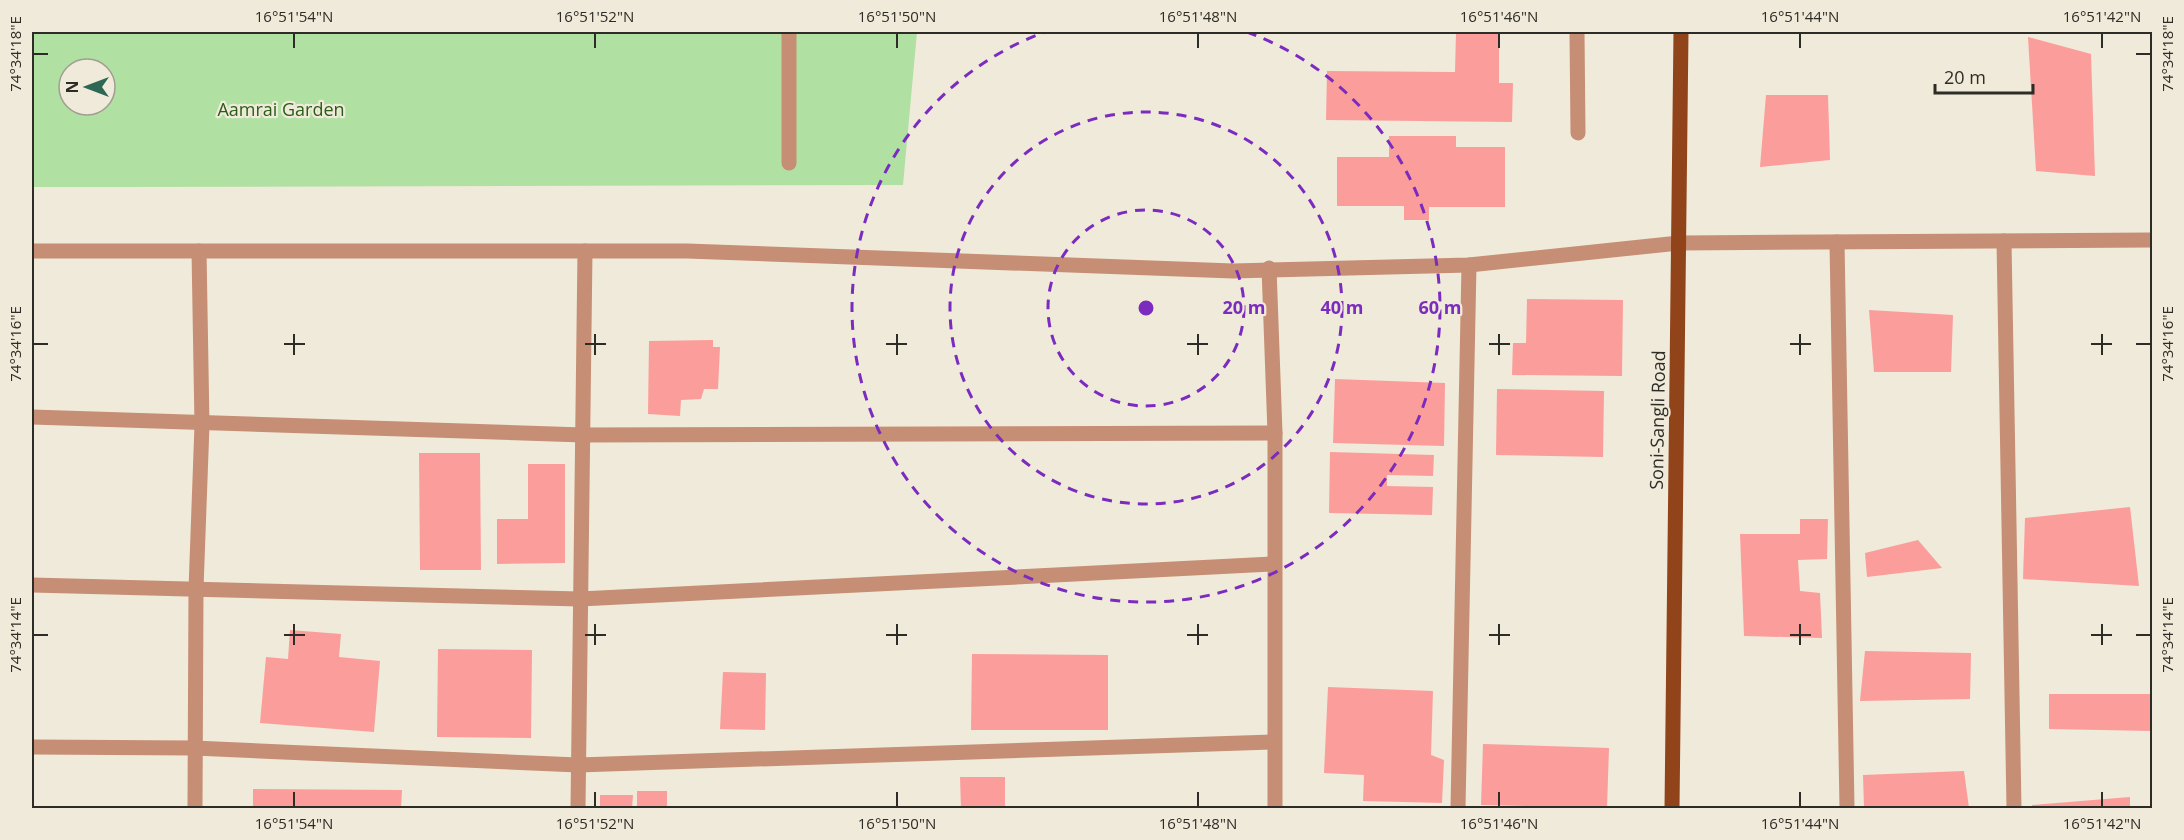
<svg xmlns="http://www.w3.org/2000/svg" width="2184" height="840" font-family="'Open Sans',sans-serif">
	<rect width="100%" height="100%" fill="#f0eada"/>
	<path fill="#b1e0a3" fill-rule="evenodd" d="M32 32H917L903 185 116 187H32ZM69 69H105V105H69Z"/>
	<g fill="#fb9d9b">
		<polygon points="1456,32 1499,32 1499,83 1513,83 1512,122 1326,120 1327,71 1455,72"/>
		<polygon points="2028,37 2091,54 2095,176 2036,171"/>
		<polygon points="1766,95 1828,95 1830,160 1760,167"/>
		<polygon points="1389,136 1456,136 1456,147 1505,147 1505,207 1429,207 1429,220 1404,220 1404,206 1337,206 1337,157 1389,157"/>
		<polygon points="1527,299 1623,300 1622,376 1512,375 1513,343 1526,343"/>
		<polygon points="1869,310 1953,315 1951,372 1874,372"/>
		<polygon points="713,340 713,347 720,347 718,389 704,389 701,399 681,400 680,416 648,414 649,341"/>
		<polygon points="1335,379 1445,383 1444,446 1333,443"/>
		<polygon points="1497,389 1604,391 1603,457 1496,455"/>
		<polygon points="1330,452 1434,455 1433,476 1387,475 1387,486 1433,487 1432,515 1329,513"/>
		<polygon points="419,453 480,453 481,570 420,570"/>
		<polygon points="528,464 565,464 565,563 497,564 497,519 528,519"/>
		<polygon points="2130,507 2139,586 2023,579 2025,518"/>
		<polygon points="1800,519 1828,519 1827,559 1798,560 1800,591 1820,593 1822,638 1744,636 1740,534 1800,534"/>
		<polygon points="1918,540 1942,568 1867,577 1865,553"/>
		<polygon points="290,630 341,634 339,657 380,661 374,732 260,723 266,657 288,659"/>
		<polygon points="438,649 532,650 531,738 437,737"/>
		<polygon points="1865,651 1971,653 1970,699 1860,701"/>
		<polygon points="972,654 1108,655 1108,730 971,730"/>
		<polygon points="723,672 766,673 765,730 720,729"/>
		<polygon points="1328,687 1433,691 1431,755 1444,760 1442,803 1363,801 1364,775 1324,773"/>
		<polygon points="2049,694 2152,694 2152,731 2049,729"/>
		<polygon points="1483,744 1609,748 1607,808 1481,805"/>
		<polygon points="1964,771 1969,808 1864,808 1863,775"/>
		<polygon points="960,777 1005,777 1005,808 961,808"/>
		<polygon points="253,789 402,790 401,808 253,808"/>
		<rect x="637" y="791" width="30" height="17"/>
		<polygon points="600,795 633,795 632,808 600,808"/>
		<polygon points="2130,797 2130,808 2032,808 2032,805"/>
	</g>
	<g fill="none" stroke-linecap="round" stroke-linejoin="round">
		<g stroke="#c68e74" stroke-width="15">
			<polyline points="1577,32 1578,133"/>
			<polyline points="789,163 789,32"/>
			<polyline points="2004,241 2014,808"/>
			<polyline points="1837,242 1847,808"/>
			<polyline points="32,251 687,251 1233,271 1469,265 1679,243 2152,240"/>
			<polyline points="1269,268 1275,433 1275,808"/>
			<polyline points="32,417 583,435 1275,433"/>
			<polyline points="32,585 580,599 1274,564"/>
			<polyline points="32,747 194,748 578,765 1273,742"/>
			<polyline points="195,808 196,589 202,425 199,251"/>
			<polyline points="578,808 585,251"/>
			<polyline points="1458,808 1469,265"/>
		</g>
		<polyline stroke="#91431a" stroke-width="15" points="1672,808 1681,32"/>
	</g>
	<path fill="none" stroke="#2e2c26" stroke-width="2" d="M294 33V48M595 33V48M897 33V48M1198 33V48M1499 33V48M1800 33V48M2102 33V48M33 54H48M2136 54H2151M294 334V355M595 334V355M897 334V355M1198 334V355M1499 334V355M1800 334V355M2102 334V355M33 344H48M284 344H305M585 344H606M886 344H907M1187 344H1208M1489 344H1510M1790 344H1811M2091 344H2112M2136 344H2151M294 624V645M595 624V645M897 624V645M1198 624V645M1499 624V645M1800 624V645M2102 624V645M33 635H48M284 635H305M585 635H606M886 635H907M1187 635H1208M1489 635H1510M1790 635H1811M2091 635H2112M2136 635H2151M294 792V807M595 792V807M897 792V807M1198 792V807M1499 792V807M1800 792V807M2102 792V807"/>
	<g fill="none" stroke="#7b2cbf" stroke-width="3" stroke-dasharray="10 8">
		<circle cx="1146" cy="308" r="98"/>
		<circle cx="1146" cy="308" r="196"/>
		<path d="M1247 32A294 294 0 1 1 1045 32"/>
	</g>
	<g text-anchor="middle" dominant-baseline="central" stroke-width="4.5" stroke-linejoin="round" paint-order="stroke">
		<g font-size="18" fill="#295d17" stroke="#f0eada">
			<text x="281" y="109">Aamrai Garden</text>
		</g>
		<g font-size="18" fill="#2e2c26" stroke="#f0eada">
			<text transform="translate(1657 420) rotate(-89)">Soni-Sangli Road</text>
		</g>
	</g>
	<circle cx="1146" cy="308" r="9" fill="#7b2cbf" stroke="#f0eada" stroke-width="3"/>
	<g font-size="18" text-anchor="middle" font-weight="bold" fill="#7b2cbf" stroke="#f0eada" stroke-width="4.5" stroke-linejoin="round" paint-order="stroke">
		<text x="1244" y="314">20 m</text>
		<text x="1342" y="314">40 m</text>
		<text x="1440" y="314">60 m</text>
	</g>
	<rect width="2184" height="840" fill="none" stroke="#f0eada" stroke-width="66"/>
	<g transform="translate(87 87) rotate(270)"><circle r="28" fill="#f0eada" stroke="#a29e92" stroke-width="1.5"/>
	<path d="M0-4.5L10 22L0 15L-10 22Z" fill="#2c6854"/>
	<text y="-9" font-size="16" font-weight="bold" text-anchor="middle" fill="#2e2c26">N</text>
	</g>
	<path d="M1935 84v9h98v-9" fill="none" stroke="#2e2c26" stroke-width="3"/>
	<text x="1944" y="84" font-size="18" fill="#2e2c26" stroke="#f0eada" stroke-width="4.5" paint-order="stroke">20 m</text>
	<rect x="33" y="33" width="2118" height="774" fill="none" stroke="#2e2c26" stroke-width="2"/>
	<g font-size="15" text-anchor="middle" fill="#2e2c26">
		<text x="294" y="22">16°51'54"N</text>
		<text x="595" y="22">16°51'52"N</text>
		<text x="897" y="22">16°51'50"N</text>
		<text x="1198" y="22">16°51'48"N</text>
		<text x="1499" y="22">16°51'46"N</text>
		<text x="1800" y="22">16°51'44"N</text>
		<text x="2102" y="22">16°51'42"N</text>
		<text transform="translate(2168 54) rotate(-90)" y="5">74°34'18"E</text>
		<text transform="translate(16 54) rotate(-90)" y="5">74°34'18"E</text>
		<text transform="translate(2168 344) rotate(-90)" y="5">74°34'16"E</text>
		<text transform="translate(16 344) rotate(-90)" y="5">74°34'16"E</text>
		<text transform="translate(2168 635) rotate(-90)" y="5">74°34'14"E</text>
		<text transform="translate(16 635) rotate(-90)" y="5">74°34'14"E</text>
		<text x="294" y="829">16°51'54"N</text>
		<text x="595" y="829">16°51'52"N</text>
		<text x="897" y="829">16°51'50"N</text>
		<text x="1198" y="829">16°51'48"N</text>
		<text x="1499" y="829">16°51'46"N</text>
		<text x="1800" y="829">16°51'44"N</text>
		<text x="2102" y="829">16°51'42"N</text>
	</g>
</svg>
